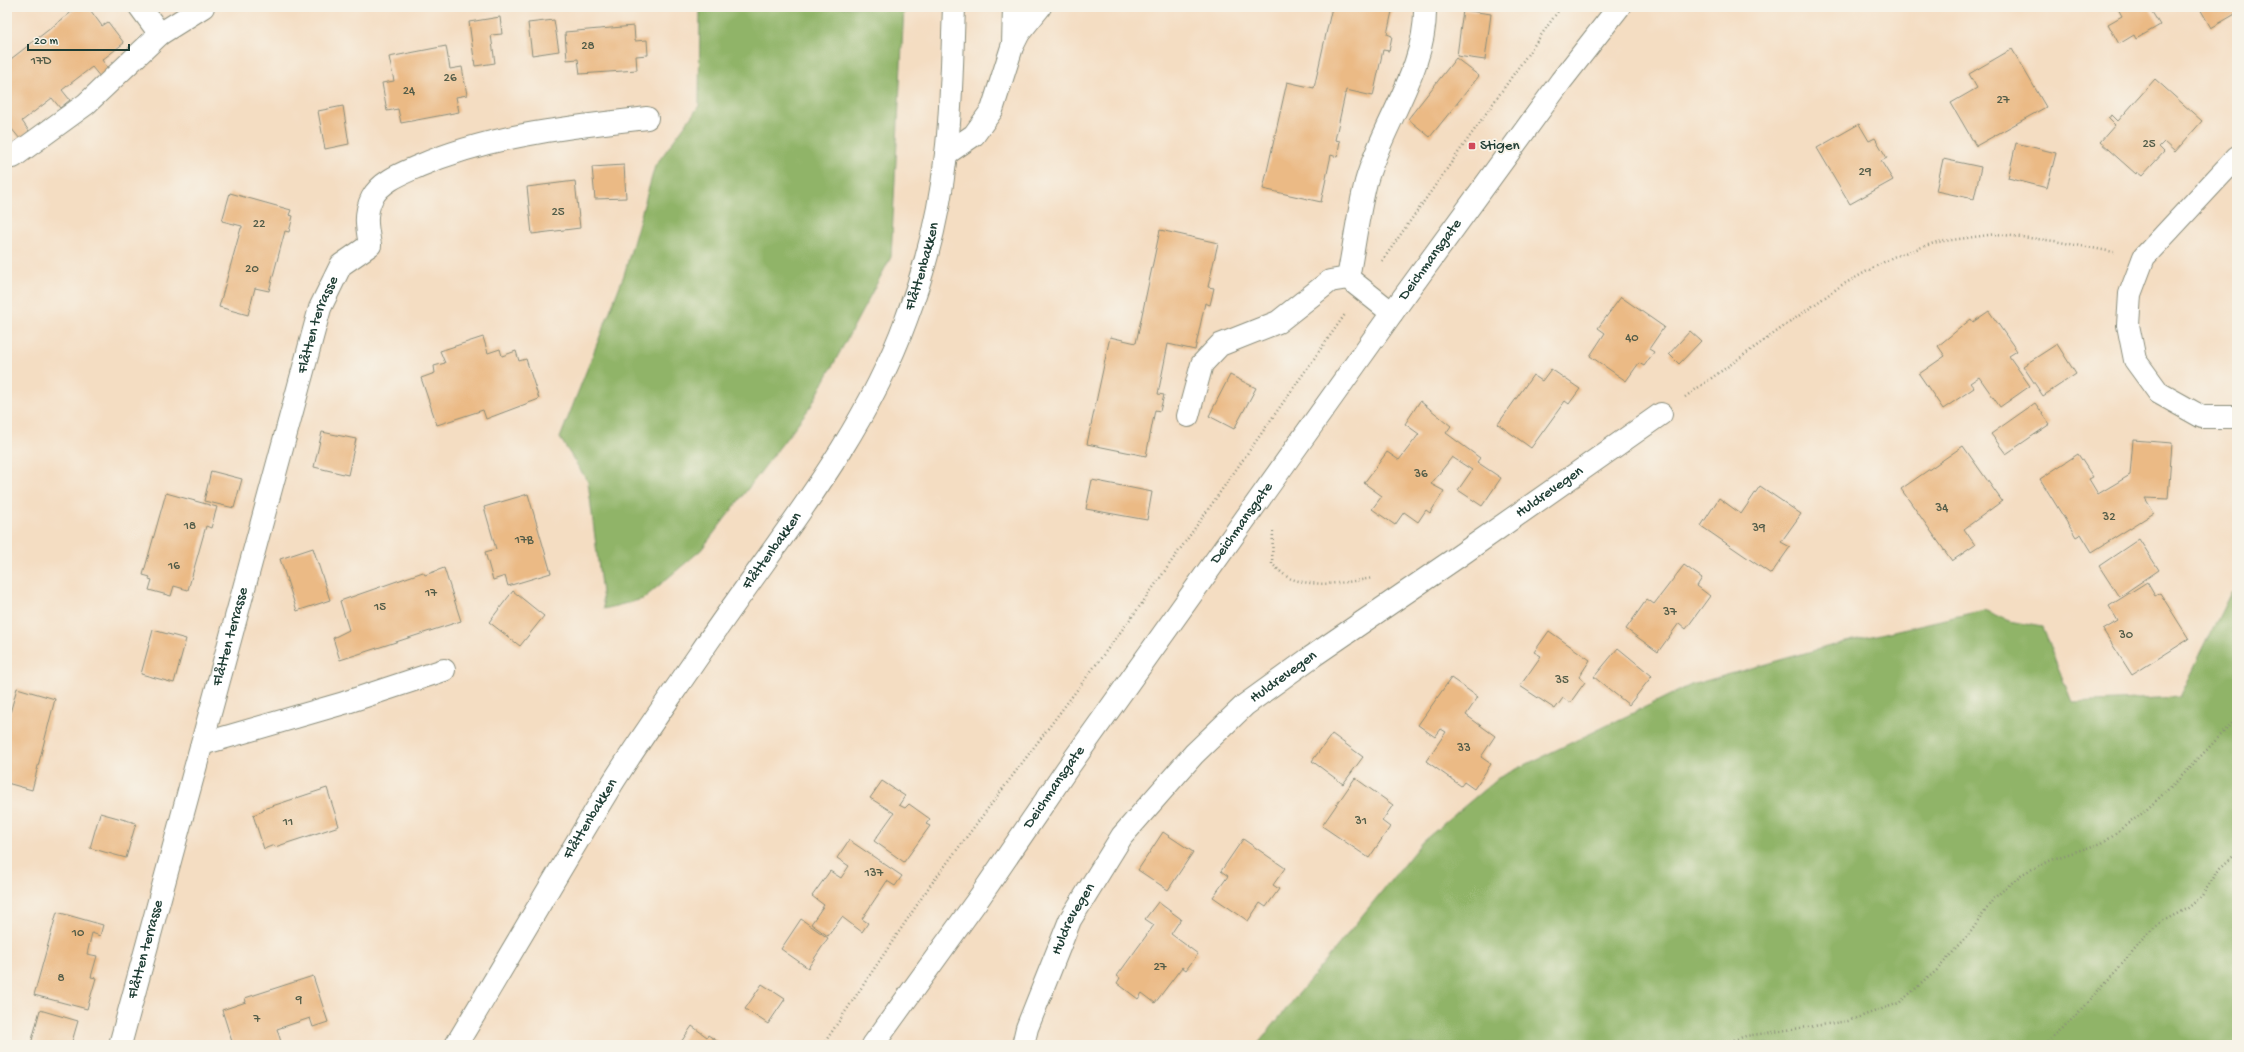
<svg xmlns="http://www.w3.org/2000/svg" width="2244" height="1052" font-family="'Gochi Hand',sans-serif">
	<rect width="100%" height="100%" fill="#f7f3e8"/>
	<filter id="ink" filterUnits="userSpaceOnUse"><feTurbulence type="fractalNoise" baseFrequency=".025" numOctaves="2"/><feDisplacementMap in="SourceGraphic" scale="8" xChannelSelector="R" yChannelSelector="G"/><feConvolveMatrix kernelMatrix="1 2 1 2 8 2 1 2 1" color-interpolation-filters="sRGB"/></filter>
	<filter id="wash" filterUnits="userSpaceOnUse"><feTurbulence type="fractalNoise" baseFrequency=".012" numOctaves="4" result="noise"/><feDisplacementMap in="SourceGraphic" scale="16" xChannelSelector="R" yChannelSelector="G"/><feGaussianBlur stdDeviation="0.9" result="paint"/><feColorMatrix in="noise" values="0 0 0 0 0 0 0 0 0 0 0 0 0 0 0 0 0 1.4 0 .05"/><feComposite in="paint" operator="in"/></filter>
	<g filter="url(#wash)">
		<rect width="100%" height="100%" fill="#f4ddc2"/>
		<g fill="#90b468" stroke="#58784e">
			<polygon points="700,7 904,7 891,257 811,406 701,550 643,599 604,609 588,482 560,438 624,275 655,166 699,106"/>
			<polygon points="2237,589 2237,1045 1257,1045 1422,842 1498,778 1691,685 1837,644 1984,610 2009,621 2042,627 2072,702 2180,697 2231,592"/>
		</g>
		<g id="blocks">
			<g fill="#ebba85">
				<polygon points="78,7 88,7 102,26 108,22 124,43 102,60 110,71 101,78 92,67 62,90 70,100 60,108 52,98 22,121 29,131 20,139 11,128 7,132 7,62"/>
				<polygon points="1332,7 1393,7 1387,34 1392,36 1389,51 1383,50 1373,96 1346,90 1335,140 1340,141 1337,157 1331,155 1321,202 1263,189 1287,82 1314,88"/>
				<polygon points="2117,7 2149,7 2160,25 2136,39 2134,35 2119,44 2108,24 2122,16"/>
				<polygon points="2199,7 2237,7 2237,13 2211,28"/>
				<polygon points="1463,10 1491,14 1485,60 1457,56"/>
				<polygon points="500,17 502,34 491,35 495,63 475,66 469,22"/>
				<polygon points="554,20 559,51 532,55 528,23"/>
				<polygon points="634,26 635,41 647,40 648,55 636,56 637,70 580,74 578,59 567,60 565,32"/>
				<polygon points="446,46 450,69 462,67 467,95 456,97 459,112 401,123 398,109 387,111 382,83 394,81 389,57"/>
				<polygon points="2012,49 2046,107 1976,146 1951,103 1977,88 1969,74"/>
				<polygon points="1456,58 1479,76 1430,137 1408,119"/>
				<polygon points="2155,79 2202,121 2175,152 2164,142 2159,147 2164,152 2142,176 2137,172 2136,174 2100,142 2115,125 2108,118 2112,115 2118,121"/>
				<polygon points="343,106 349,144 325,149 318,111"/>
				<polygon points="1859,124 1869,141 1875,138 1887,158 1881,161 1893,180 1850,204 1817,148"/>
				<polygon points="2016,143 2056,153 2047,188 2008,178"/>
				<polygon points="1943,159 1981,167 1974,199 1936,191"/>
				<polygon points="624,165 626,198 595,199 592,167"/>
				<polygon points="575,181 580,228 532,234 527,187"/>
				<polygon points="230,193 291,210 289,215 293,216 289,232 285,231 269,291 255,288 248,315 219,307 241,228 242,228 242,226 222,221"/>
				<polygon points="1160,230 1218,243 1208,287 1214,288 1210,305 1205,303 1195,350 1168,344 1158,394 1164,395 1160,411 1155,410 1146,456 1087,444 1110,337 1136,343"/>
				<polygon points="1621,297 1664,327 1649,349 1654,352 1644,366 1639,363 1626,381 1590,356 1605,333 1598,328"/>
				<polygon points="1989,311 2017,351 2009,356 2030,386 2000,407 1979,377 1970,383 1974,388 1943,409 1919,374 1945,356 1938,346 1971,319 1973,322"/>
				<polygon points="1690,331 1701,341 1679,364 1669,354"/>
				<polygon points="483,337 488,353 500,349 502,356 516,351 519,361 526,359 539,399 486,419 483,410 437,425 421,378 435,373 434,366 445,363 440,351"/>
				<polygon points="2057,344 2076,374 2043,396 2023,366"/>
				<polygon points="1551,369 1580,389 1569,404 1565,401 1531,448 1498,424 1533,375 1542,381"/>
				<polygon points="1230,375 1256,388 1234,429 1209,416"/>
				<polygon points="1420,401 1451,426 1446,433 1480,458 1477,462 1501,478 1482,506 1458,490 1472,470 1452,457 1431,484 1444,491 1430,513 1426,510 1418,522 1404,512 1395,525 1372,509 1382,496 1364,483 1387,452 1399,460 1419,434 1405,424"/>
				<polygon points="2035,403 2050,424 2006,454 1991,434"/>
				<polygon points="322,432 356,439 348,475 314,467"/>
				<polygon points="2133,440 2172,443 2168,499 2145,498 2154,513 2092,552 2081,534 2076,537 2040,479 2078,454 2093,477 2089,479 2098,494 2130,475"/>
				<polygon points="1963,446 2002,501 1964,529 1975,545 1952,561 1901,489"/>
				<polygon points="211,471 242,479 234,508 204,501"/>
				<polygon points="1092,480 1152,492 1147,520 1086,509"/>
				<polygon points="1760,486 1801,514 1781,542 1790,547 1771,574 1701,526 1719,498 1741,514"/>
				<polygon points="166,493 217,507 211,528 206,526 188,590 174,586 171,596 149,590 152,580 149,579 150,577 143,575"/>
				<polygon points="528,494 551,573 508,586 505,576 493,580 485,552 496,549 484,507"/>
				<polygon points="2139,539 2159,570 2119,597 2099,566"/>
				<polygon points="313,548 330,600 297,611 280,559"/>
				<polygon points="1684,565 1702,578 1697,586 1710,596 1686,629 1679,623 1658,652 1626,629 1647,599 1654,604"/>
				<polygon points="444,568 461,621 340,660 333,638 349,630 340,601 423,572 425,575"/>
				<polygon points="2147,582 2155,596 2160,593 2189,639 2132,675 2103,630 2118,621 2109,606"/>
				<polygon points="513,591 544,616 520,646 489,622"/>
				<polygon points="153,630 186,639 174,683 141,674"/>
				<polygon points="1549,631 1590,660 1579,677 1585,682 1570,703 1563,698 1555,709 1520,686 1541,656 1534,652"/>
				<polygon points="1618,648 1652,676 1629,705 1594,677"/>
				<polygon points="1451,678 1478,697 1466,715 1495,736 1481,757 1491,764 1474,789 1464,782 1461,786 1426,761 1446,732 1441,729 1435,737 1418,725"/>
				<polygon points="17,688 55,699 32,790 7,783 7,724"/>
				<polygon points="1332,734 1363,757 1343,784 1312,761"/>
				<polygon points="1355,778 1393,805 1382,821 1390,827 1369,858 1322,826"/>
				<polygon points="882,781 905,796 899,805 905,808 909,804 930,819 926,824 930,826 904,862 874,841 894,813 870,798"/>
				<polygon points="327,788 339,826 275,847 274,845 264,849 253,815 263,811 263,809"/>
				<polygon points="100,813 136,823 126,858 90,848"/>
				<polygon points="1163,832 1193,852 1168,890 1138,870"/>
				<polygon points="1243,839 1285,868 1273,885 1279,889 1266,907 1260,903 1248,921 1213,897 1228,876 1221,871"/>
				<polygon points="849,840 902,876 895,886 887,881 862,919 868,923 862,932 842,917 828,936 811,924 824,905 812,896 830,871 841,878 849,866 837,858"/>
				<polygon points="1158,902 1181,919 1171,934 1198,954 1186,970 1182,967 1155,1003 1142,993 1138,999 1117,983 1120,978 1117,976 1154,925 1145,919"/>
				<polygon points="57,912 103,925 100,936 92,933 87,954 97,956 91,977 96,978 87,1009 34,995"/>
				<polygon points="801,919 828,938 808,968 781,949"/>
				<polygon points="313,976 328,1022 313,1027 310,1018 277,1029 282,1045 233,1045 222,1010 246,1002 245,998"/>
				<polygon points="762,984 785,999 768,1024 745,1009"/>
				<polygon points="40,1010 78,1021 71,1045 31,1044"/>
				<polygon points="692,1026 707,1037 708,1035 723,1045 685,1045 681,1042"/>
			</g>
		</g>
	</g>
	<g filter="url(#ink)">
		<use href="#blocks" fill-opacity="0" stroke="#8a8d7b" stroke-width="1"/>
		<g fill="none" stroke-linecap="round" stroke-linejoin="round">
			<defs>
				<g id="minor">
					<polyline points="140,7 160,34"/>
					<polyline points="1013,44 1014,7"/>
					<polyline points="946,154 974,135 992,110 1012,47 1019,33 1040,7"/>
					<polyline points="13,157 86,104 160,34 203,7"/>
					<polyline points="2237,157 2144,257 2130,294 2128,325 2135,360 2159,393 2202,417 2237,417"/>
					<path d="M1348 278C1354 247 1358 213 1366 182 1382 124 1427 69 1425 7"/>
					<polyline points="1188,416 1202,364 1220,345 1278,322 1330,281 1348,278 1392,313"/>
					<polyline points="202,744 344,703 444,670"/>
					<path id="s1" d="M120 1045 320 308 341 265 370 245C367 228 364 214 372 198 381 181 403 173 419 166 491 135 569 127 647 118"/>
					<path id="s2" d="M873 1045 979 898 1067 769 1392 313 1561 81 1619 7"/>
					<path id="s3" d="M1023 1045 1027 1028 1070 920 1122 836 1194 754 1245 705 1310 658 1459 556 1661 414"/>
				</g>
				<g id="major">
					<path id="s4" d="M456 1045C508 959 558 872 610 787 638 742 669 699 699 655 772 546 861 444 906 320 926 267 940 211 946 154 952 106 952 56 954 7"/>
				</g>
			</defs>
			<use href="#minor" stroke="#8a8d7b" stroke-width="24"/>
			<use href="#major" stroke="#8a8d7b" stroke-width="24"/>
			<g stroke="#8a8d7b" stroke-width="2.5" stroke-dasharray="1 3" stroke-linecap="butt">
				<polyline points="1382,261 1561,7"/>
				<polyline points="1685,397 1842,285 1893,257 1937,242 1996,234 2054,241 2114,252"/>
				<path d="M1273 531 1272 564C1278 569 1285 577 1292 579 1317 588 1348 582 1373 578"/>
				<polyline points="823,1045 929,887 1143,602 1346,313"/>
				<polyline points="1718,1045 1746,1036 1848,1021 1899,1003 1937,970 1970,933 1994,898 2022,874 2056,858 2102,843 2144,812 2178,780 2237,718"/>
				<polyline points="2044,1045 2063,1029 2117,970 2147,934 2161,922 2188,908 2201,897 2220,868 2237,853"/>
			</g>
			<use href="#minor" stroke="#fff" stroke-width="22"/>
			<use href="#major" stroke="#fff" stroke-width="22"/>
		</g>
	</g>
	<rect fill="#d1495b" stroke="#f7f3e8" stroke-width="1.5" x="1468" y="142" width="8" height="8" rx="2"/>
	<g text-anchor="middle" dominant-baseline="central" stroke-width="3.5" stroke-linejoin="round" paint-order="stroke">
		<g font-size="13" fill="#525c48">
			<text x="588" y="46">28</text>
			<text x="41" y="61">17D</text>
			<text x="450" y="78">26</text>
			<text x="409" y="91">24</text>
			<text x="2003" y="100">27</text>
			<text x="2149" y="144">25</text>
			<text x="1865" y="172">29</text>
			<text x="558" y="212">25</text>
			<text x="259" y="224">22</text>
			<text x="252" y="269">20</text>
			<text x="1632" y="338">40</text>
			<text x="1421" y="474">36</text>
			<text x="1942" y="508">34</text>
			<text x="2109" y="517">32</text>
			<text x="190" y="526">18</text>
			<text x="1759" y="528">39</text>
			<text x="524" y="540">17B</text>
			<text x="174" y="566">16</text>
			<text x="431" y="593">17</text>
			<text x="380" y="607">15</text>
			<text x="1670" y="612">37</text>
			<text x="2126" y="635">30</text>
			<text x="1562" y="680">35</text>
			<text x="1464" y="748">33</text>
			<text x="1361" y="821">31</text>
			<text x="288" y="822">11</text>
			<text x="874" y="873">137</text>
			<text x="78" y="933">10</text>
			<text x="1160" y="967">27</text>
			<text x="61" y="978">8</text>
			<text x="299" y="1000">9</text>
			<text x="257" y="1019">7</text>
		</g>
		<g font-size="15" fill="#1f3d34" stroke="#f7f3e8" text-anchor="start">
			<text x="1480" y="146">Stigen</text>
		</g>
		<g font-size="15" fill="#1f3d34" stroke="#f7f3e8">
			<text stroke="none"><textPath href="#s2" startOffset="963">Deichmansgate</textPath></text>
			<text stroke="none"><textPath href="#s4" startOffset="911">Flåttenbakken</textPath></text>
			<text stroke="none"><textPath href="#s1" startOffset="747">Flåtten terrasse</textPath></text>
			<text stroke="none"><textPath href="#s3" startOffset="784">Huldrevegen</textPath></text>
			<text stroke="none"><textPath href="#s2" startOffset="639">Deichmansgate</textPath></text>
			<text stroke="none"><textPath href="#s4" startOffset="587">Flåttenbakken</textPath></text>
			<text stroke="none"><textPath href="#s1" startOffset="423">Flåtten terrasse</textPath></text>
			<text stroke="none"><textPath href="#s3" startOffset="460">Huldrevegen</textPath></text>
			<text stroke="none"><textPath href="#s2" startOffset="315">Deichmansgate</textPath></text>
			<text stroke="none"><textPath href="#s4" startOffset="263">Flåttenbakken</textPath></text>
			<text stroke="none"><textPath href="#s3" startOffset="136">Huldrevegen</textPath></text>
			<text stroke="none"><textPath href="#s1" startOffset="99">Flåtten terrasse</textPath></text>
		</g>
	</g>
	<rect width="2244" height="1052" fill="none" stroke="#f7f3e8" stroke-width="24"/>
	<path d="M28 44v6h101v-6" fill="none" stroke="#1f3d34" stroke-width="2"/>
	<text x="34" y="44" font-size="12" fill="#1f3d34" stroke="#f7f3e8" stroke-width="3" paint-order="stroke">20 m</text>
</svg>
